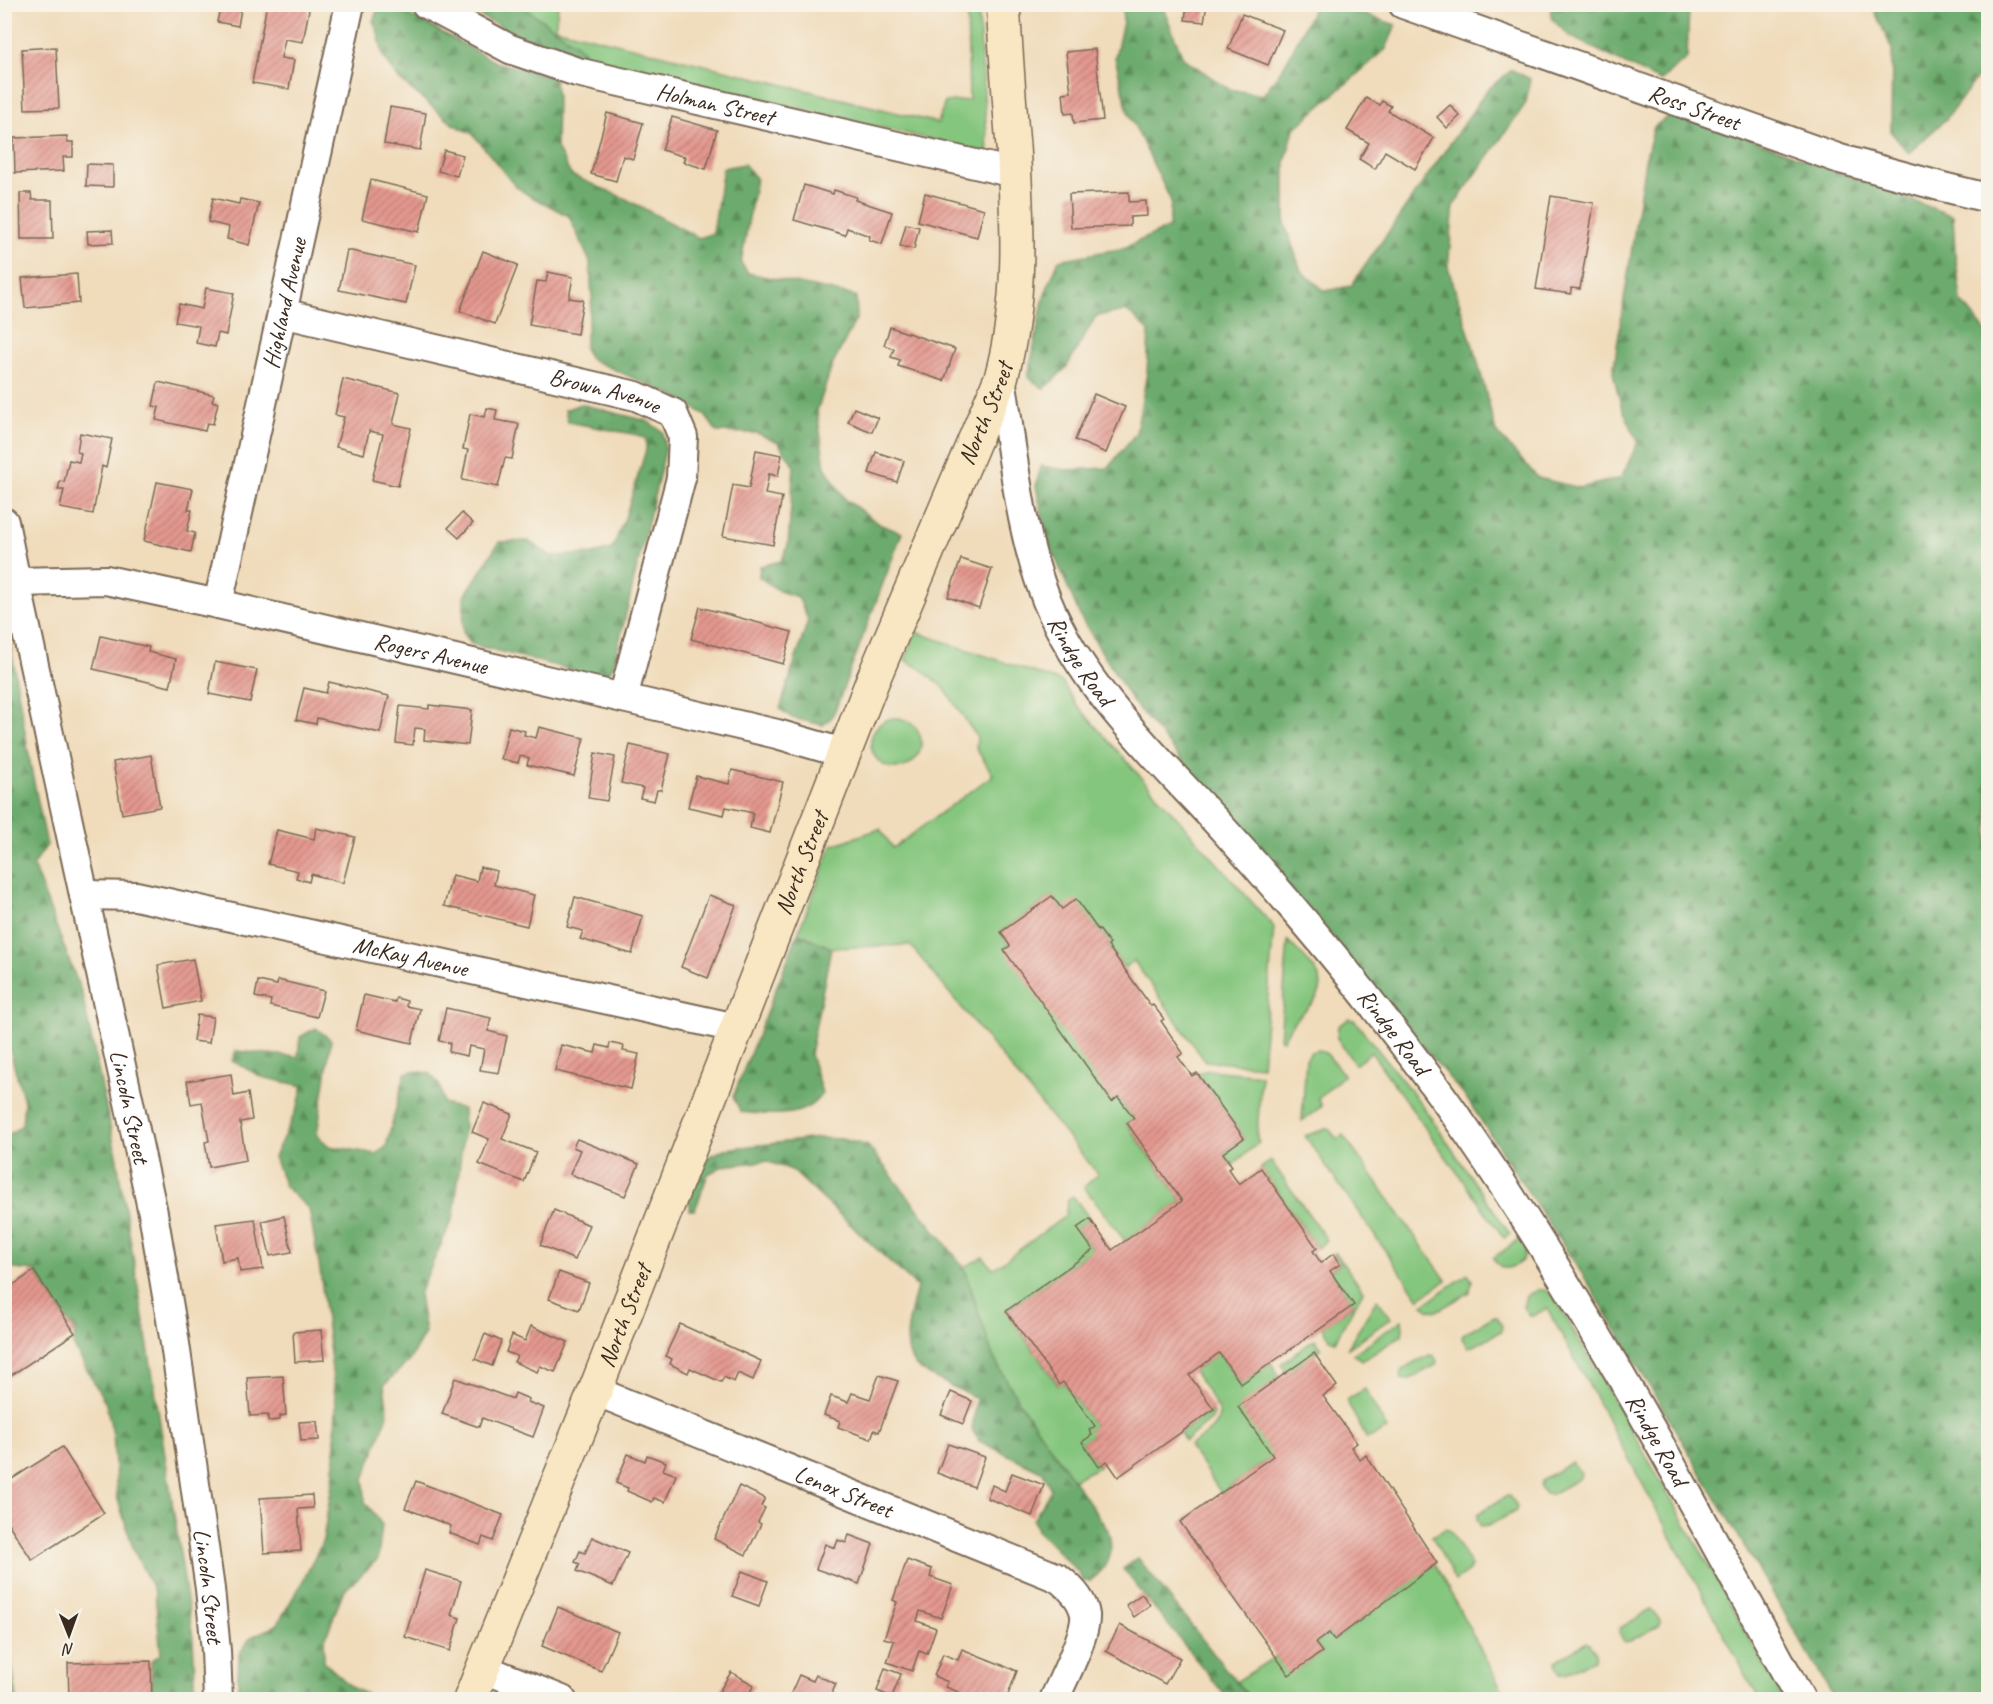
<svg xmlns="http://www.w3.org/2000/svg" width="1993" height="1704" font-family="Caveat,sans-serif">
	<defs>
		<pattern id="forest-firs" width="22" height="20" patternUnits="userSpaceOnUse" patternTransform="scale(1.5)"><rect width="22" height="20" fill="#6cab6d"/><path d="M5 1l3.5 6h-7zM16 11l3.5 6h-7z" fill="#5a8b59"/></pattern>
		<pattern id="building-hatch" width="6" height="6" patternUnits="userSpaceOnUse" patternTransform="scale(1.5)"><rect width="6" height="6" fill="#e4988f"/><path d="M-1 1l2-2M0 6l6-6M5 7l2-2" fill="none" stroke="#ba7c74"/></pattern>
	</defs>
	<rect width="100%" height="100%" fill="#f7f3e8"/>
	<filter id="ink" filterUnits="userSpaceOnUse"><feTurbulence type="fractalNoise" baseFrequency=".0167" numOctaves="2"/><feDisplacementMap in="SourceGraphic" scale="12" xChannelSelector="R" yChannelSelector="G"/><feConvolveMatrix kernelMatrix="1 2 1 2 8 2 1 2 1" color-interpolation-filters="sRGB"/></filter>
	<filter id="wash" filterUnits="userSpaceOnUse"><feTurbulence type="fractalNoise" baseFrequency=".008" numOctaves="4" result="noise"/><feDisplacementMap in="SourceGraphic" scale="24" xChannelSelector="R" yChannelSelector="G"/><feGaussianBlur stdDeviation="1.35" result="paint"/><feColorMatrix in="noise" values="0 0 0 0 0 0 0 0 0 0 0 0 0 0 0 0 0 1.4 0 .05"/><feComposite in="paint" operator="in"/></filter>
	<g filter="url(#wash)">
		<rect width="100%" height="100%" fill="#f0dcbb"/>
		<g fill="#85c67e" stroke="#60784e" stroke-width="1.5">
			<polygon points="520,5 552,5 558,7 555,28 938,123 945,102 969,100 967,5 978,5 988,153 590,58 575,43"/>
			<polygon points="916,632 1062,682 1076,704 1274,927 1262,1066 1205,1061 1134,961 1124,968 1108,946 1110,944 1099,929 1062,909 1052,896 1001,932 1112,1101 1118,1097 1134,1118 1127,1124 1182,1201 1125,1241 1084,1187 1098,1174 910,945 831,948 798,933 832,845 880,829 893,848 993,775 976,748 977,737 944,688 919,668 905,660"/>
			<circle cx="896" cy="743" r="25"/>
			<path d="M1288 941C1296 950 1315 966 1319 977 1328 997 1302 1010 1293 1023 1289 1028 1286 1034 1283 1040L1280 1039Z"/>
			<polygon points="1349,1019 1354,1020 1422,1105 1510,1234 1504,1238 1371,1052 1355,1065 1337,1038 1338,1026"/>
			<polygon points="1319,1050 1327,1054 1344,1075 1318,1099 1322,1106 1302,1121 1306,1059 1311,1052"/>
			<polygon points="1209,1070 1261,1075 1257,1138 1259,1142 1232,1166 1223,1153 1244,1138 1197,1073"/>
			<polygon points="1328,1128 1337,1139 1343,1135 1446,1280 1419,1299 1305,1136"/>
			<polygon points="1271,1161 1327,1240 1317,1248 1261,1168"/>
			<polygon points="1073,1196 1090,1219 1077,1228 1093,1250 1006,1311 1058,1385 1063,1382 1095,1426 1092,1435 1082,1442 1099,1467 1072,1480 1019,1402 993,1357 964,1267 983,1257 993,1269 1065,1216 1068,1200"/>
			<path d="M1522 1238C1524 1243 1526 1251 1524 1257 1522 1263 1510 1269 1504 1268 1499 1267 1496 1262 1493 1258Z"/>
			<polygon points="1336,1253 1363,1291 1335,1341 1330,1339 1322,1327 1354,1305 1330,1271 1340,1264 1333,1254"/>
			<polygon points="1468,1274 1472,1281 1470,1292 1437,1311 1430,1310 1423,1305"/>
			<polygon points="1537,1290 1545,1290 1554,1297 1689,1530 1783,1699 1759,1699 1547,1308 1533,1316 1529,1315 1523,1307 1526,1296"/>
			<polygon points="1377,1299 1391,1318 1347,1349"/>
			<polygon points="1494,1316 1497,1317 1502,1326 1501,1331 1473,1346 1467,1347 1462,1338 1463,1334"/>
			<polygon points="1402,1320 1403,1328 1402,1335 1362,1361 1353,1354"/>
			<polygon points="1315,1339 1321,1348 1287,1373 1281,1364"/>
			<path d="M1219 1353 1241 1384 1271 1363 1280 1377 1273 1456 1221 1493 1189 1446C1201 1437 1221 1428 1219 1410L1194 1371Z"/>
			<polygon points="1429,1355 1434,1356 1437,1361 1436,1365 1408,1380 1401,1379 1400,1375 1402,1370"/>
			<polygon points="1365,1389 1387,1429 1367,1439 1346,1400"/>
			<polygon points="1212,1411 1213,1414 1211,1419 1185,1441 1180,1433"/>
			<polygon points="1572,1462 1581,1473 1580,1478 1552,1494 1545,1494 1540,1486 1541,1481"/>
			<polygon points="1509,1495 1517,1506 1516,1511 1488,1526 1481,1527 1477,1519 1477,1514"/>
			<polygon points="1446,1529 1451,1531 1471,1566 1469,1571 1455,1581 1432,1536"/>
			<polygon points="1435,1564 1507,1699 1251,1699 1236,1682 1276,1656 1289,1674 1322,1652 1315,1643 1329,1633 1334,1640"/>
			<polygon points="1651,1610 1660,1620 1659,1626 1630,1641 1624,1642 1619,1633 1620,1628"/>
			<polygon points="1587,1642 1590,1644 1596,1653 1595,1658 1566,1674 1560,1674 1556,1666 1556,1661"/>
		</g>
		<g fill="url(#forest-firs)" stroke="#546a46" stroke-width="1.5">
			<polygon points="457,5 520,5 575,43 590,58 533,42"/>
			<polygon points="1122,5 1162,5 1183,58 1229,89 1263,95 1286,63 1315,5 1335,5 1396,25 1386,49 1294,129 1285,162 1285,224 1301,271 1325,291 1351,286 1487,90 1512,70 1530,79 1526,103 1454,205 1448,267 1477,359 1496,432 1538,478 1580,488 1621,478 1638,442 1621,405 1613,373 1645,161 1654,127 1676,110 1953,216 1955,252 1961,301 1988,334 1988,1699 1835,1699 1592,1289 1467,1099 1132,701 1081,618 1047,538 1036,486 1041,466 1067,470 1108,468 1136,433 1147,373 1149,331 1127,311 1096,316 1066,368 1044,389 1028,377 1044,296 1059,260 1124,248 1169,227 1171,201 1128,112 1115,57 1123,22"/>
			<polygon points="1438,5 1489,5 1487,10 1463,14"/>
			<polygon points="1550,5 1689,5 1687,58 1660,81 1569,36 1552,19"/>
			<polygon points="1872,5 1988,5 1988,64 1946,119 1909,153 1891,132 1892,49"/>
			<polygon points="393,7 427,24 495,62 554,77 557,97 556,146 571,175 626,199 699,238 713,233 723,168 744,164 756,178 741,263 748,273 856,296 857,317 832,366 817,411 825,467 845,499 881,525 902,533 836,708 831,718 823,725 792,718 780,709 808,620 798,597 779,591 759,577 760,566 781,561 788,545 794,465 778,442 756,433 717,432 705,415 683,400 590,359 584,348 592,299 590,262 569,216 528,195 514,185 473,134 453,124 399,79 383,56 378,32 373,21 377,11"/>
			<polygon points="580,404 647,421 663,432 665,451 614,664 608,674 599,677 471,644 463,632 464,597 499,542 528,541 551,556 593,554 612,549 625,518 646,450 646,439 638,435 568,422 565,410"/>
			<polygon points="4,607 31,768 47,845 33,865 82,994 116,1154 154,1383 193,1638 196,1699 152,1699 151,1661 161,1654 155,1593 134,1551 117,1496 113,1434 106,1404 73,1345 75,1333 35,1271 14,1269 5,1253 5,1135 10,1134 22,1125 24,1101 4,1029"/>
			<path d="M798 933 831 948 810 1054 822 1093C806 1120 768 1115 741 1112L733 1097Z"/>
			<polygon points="316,1028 331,1040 317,1135 329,1146 376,1154 386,1147 405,1073 413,1071 430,1073 440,1086 444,1104 463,1109 464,1128 454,1215 419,1294 425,1333 409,1361 384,1385 388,1415 364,1479 365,1502 382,1525 378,1559 343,1592 324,1642 324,1662 354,1689 379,1699 237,1699 239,1654 251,1637 277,1625 304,1579 323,1540 334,1471 336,1404 320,1270 309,1209 285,1187 274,1157 298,1106 303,1086 262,1077 232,1061 236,1051 298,1057 300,1037"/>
			<path d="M819 1138 842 1139 868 1146 964 1267 993 1357 1019 1402 1108 1530C1115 1554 1109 1566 1090 1581H1083L1078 1572 1037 1530 1033 1520 1051 1490 1043 1472 979 1441 972 1430 976 1399C967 1392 957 1390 947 1384 939 1380 920 1371 915 1365 899 1345 912 1309 917 1287L792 1170 766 1161 723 1166 708 1174 695 1210H689L690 1191 705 1160 710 1156 725 1149Z"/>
			<polygon points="1138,1558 1236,1682 1251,1699 1228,1699 1123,1569"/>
			<polygon points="5,1626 7,1632 17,1699 5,1699"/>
		</g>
		<g id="blocks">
			<g fill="url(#building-hatch)">
				<polygon points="124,4 154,4 154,8 124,6"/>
				<polygon points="221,4 242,4 238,26 217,22"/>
				<polygon points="267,4 310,4 303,42 285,39 281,58 294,60 289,89 252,83"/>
				<polygon points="1187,4 1207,4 1204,22 1185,20"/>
				<polygon points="1242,14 1283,30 1268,65 1228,49"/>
				<polygon points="56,47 59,108 25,109 22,49"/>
				<polygon points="1095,49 1103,120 1074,123 1073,113 1065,114 1063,93 1071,92 1066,52"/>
				<polygon points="1366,98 1380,105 1382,101 1391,106 1388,111 1434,138 1415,169 1385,151 1375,169 1359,159 1369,143 1347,130"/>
				<polygon points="1450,105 1460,116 1447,128 1437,117"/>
				<polygon points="390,107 426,113 420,150 384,144"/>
				<polygon points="607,113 643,123 633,159 623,156 616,181 591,174"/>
				<polygon points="672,117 717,130 706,169 683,162 685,157 662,150"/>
				<polygon points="67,136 67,142 73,142 73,157 63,157 64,171 15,173 14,138"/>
				<polygon points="444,150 463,155 457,176 438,171"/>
				<polygon points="87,164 113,165 113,187 86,186"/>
				<polygon points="371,180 428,194 419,232 362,219"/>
				<polygon points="804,185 833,194 834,190 856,197 855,200 892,212 882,244 869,240 870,236 847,228 845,235 794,220"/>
				<polygon points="1129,192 1129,202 1146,201 1147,216 1130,217 1130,226 1071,228 1069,194"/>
				<polygon points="20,193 31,193 32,200 52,200 53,239 21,239"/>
				<polygon points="925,193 984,209 977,237 918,221"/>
				<polygon points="1551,196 1594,203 1580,289 1571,288 1571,294 1536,289"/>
				<polygon points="213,198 239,204 240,199 259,203 249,245 227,239 229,227 208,222"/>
				<polygon points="906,224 919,227 914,249 900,246"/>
				<polygon points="112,230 113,243 88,244 87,231"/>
				<polygon points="347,250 415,265 406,304 339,290"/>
				<polygon points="483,251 518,265 495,324 460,311"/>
				<polygon points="548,272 573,277 569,298 583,300 577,334 529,325 537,281 546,282"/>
				<polygon points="77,274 79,303 25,308 22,278"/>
				<polygon points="206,288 234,293 226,335 218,333 215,347 196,343 199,326 175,322 179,304 202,309"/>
				<polygon points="890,327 955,349 944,381 898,366 900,360 891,357 894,349 884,345"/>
				<polygon points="343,379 400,393 393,424 411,428 398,486 372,480 383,434 369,431 364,454 336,447 344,417 335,415"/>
				<polygon points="158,382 214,395 212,401 218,403 213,424 207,423 205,431 156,420 159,407 153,406"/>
				<polygon points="1094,394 1125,407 1106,453 1075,440"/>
				<polygon points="487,408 497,410 495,420 519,424 512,459 505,458 498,487 462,480 468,450 463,449 470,414 485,417"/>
				<polygon points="854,408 878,418 872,432 848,422"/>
				<polygon points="80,433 112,439 106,468 102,466 93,514 60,508 64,490 58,490 60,481 64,482 69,460 79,462 81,453 77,452"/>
				<polygon points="756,450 782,455 778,476 769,474 765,494 782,497 773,545 723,536 733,485 749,488"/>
				<polygon points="876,452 904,461 897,482 869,473"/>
				<polygon points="157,482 193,489 188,510 192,510 187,531 195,533 191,552 144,541"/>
				<polygon points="462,513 473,523 459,538 448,528"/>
				<polygon points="961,559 992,569 979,608 948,597"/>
				<polygon points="700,607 792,632 783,664 691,639"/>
				<polygon points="101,636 149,647 148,652 176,659 170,687 93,669"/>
				<polygon points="215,662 257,670 250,702 209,694"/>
				<polygon points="329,682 389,696 380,733 317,718 316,724 296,720 304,688 326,693"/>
				<polygon points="429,705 472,710 468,745 424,740 425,729 415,728 413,745 396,743 400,706 429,709"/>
				<polygon points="509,727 525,731 524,735 536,738 539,727 584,738 574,776 527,765 529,758 520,756 518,763 501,759"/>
				<polygon points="630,745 670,754 661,790 657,790 654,801 640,798 643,788 621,783"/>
				<polygon points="595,753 615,757 607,801 588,798"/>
				<polygon points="151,755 160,807 122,814 113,762"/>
				<polygon points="732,770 783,782 770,833 750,828 753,813 726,807 724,815 688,807 696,776 729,784"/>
				<polygon points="316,828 355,837 343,883 311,874 309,882 296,878 298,871 268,864 277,830 314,839"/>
				<polygon points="480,867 497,871 494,885 534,895 527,926 444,906 452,875 477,881"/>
				<polygon points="709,895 736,905 708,978 681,967"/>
				<polygon points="1052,896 1062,909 1076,899 1098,930 1099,929 1110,944 1108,946 1151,1006 1153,1005 1164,1019 1161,1021 1183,1053 1178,1057 1192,1076 1197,1073 1244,1138 1223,1153 1232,1166 1228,1169 1239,1184 1261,1168 1317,1248 1313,1251 1321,1263 1333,1254 1340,1264 1330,1271 1354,1305 1241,1384 1219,1353 1189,1375 1214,1409 1118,1477 1107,1461 1099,1467 1082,1442 1092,1435 1089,1430 1095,1426 1063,1382 1059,1385 1006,1311 1093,1250 1077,1228 1090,1219 1112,1250 1182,1201 1127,1123 1134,1118 1118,1097 1112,1102 1004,950 1010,946 1001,932"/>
				<polygon points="575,897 643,916 632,954 580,939 583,931 567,927"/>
				<polygon points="193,959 201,1001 166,1008 158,965"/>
				<polygon points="278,980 324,991 317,1017 270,1006 271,1000 255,997 258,981 277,985"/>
				<polygon points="364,995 395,1002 396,998 407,1001 406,1006 420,1009 412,1043 356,1030"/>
				<polygon points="446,1008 491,1018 488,1031 507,1036 499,1073 480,1070 484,1049 469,1046 467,1056 449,1052 450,1043 439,1041"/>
				<polygon points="197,1015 213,1017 209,1043 193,1041"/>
				<polygon points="610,1043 624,1046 623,1051 639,1054 631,1089 555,1071 561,1045 595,1053 597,1045 609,1048"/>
				<polygon points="231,1074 234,1096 248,1093 252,1120 240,1122 246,1160 209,1167 205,1142 209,1141 202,1102 191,1104 187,1081"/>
				<polygon points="484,1103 512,1114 502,1139 536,1152 524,1182 479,1164 489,1139 472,1132"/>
				<polygon points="577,1139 639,1164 625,1196 570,1174 580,1150 573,1147"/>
				<polygon points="554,1210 589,1225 575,1260 540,1245"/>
				<polygon points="284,1216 292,1252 270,1256 262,1221"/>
				<polygon points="255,1219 263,1269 240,1272 238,1258 222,1261 216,1224"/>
				<polygon points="34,1271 75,1333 7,1378 4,1375 4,1291"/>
				<polygon points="559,1272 589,1283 579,1310 549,1299"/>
				<polygon points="680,1324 761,1361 753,1380 738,1373 734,1382 724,1377 721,1382 690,1368 688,1373 670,1364 672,1359 665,1356"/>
				<polygon points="531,1326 568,1342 555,1372 540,1366 537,1372 514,1362 517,1356 506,1352 512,1335 525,1341"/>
				<polygon points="321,1330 324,1360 295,1362 293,1332"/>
				<polygon points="485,1334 501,1341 492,1366 475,1359"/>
				<polygon points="1314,1353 1337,1386 1323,1396 1357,1443 1351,1447 1360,1460 1366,1455 1437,1563 1334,1640 1329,1633 1315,1643 1322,1652 1289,1675 1180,1522 1273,1456 1238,1407"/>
				<polygon points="879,1375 898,1381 879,1432 874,1430 871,1439 838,1427 840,1421 824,1415 831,1396 848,1402 852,1393 870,1399"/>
				<polygon points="283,1376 286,1415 280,1416 280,1420 268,1421 268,1415 250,1416 247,1378"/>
				<polygon points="455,1378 513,1399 515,1393 529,1399 528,1402 544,1408 533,1437 482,1418 479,1427 442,1414"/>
				<polygon points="951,1392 972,1401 963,1424 941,1415"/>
				<polygon points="317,1421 319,1440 301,1441 299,1422"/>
				<polygon points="948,1444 985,1457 974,1487 937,1473"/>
				<polygon points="62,1447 104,1513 32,1560 4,1517 4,1484"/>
				<polygon points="628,1454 645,1461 647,1455 666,1462 663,1470 676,1475 665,1502 654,1498 652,1502 627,1491 628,1488 616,1483"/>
				<polygon points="1012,1473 1044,1485 1032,1516 987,1498 992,1485 1005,1491"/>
				<polygon points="416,1481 503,1515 493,1541 483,1537 480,1545 449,1533 451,1526 405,1508"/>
				<polygon points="739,1486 765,1498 761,1506 765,1508 758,1522 761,1524 746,1555 714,1539"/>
				<polygon points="312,1495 313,1508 298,1509 301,1551 264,1553 260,1498"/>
				<polygon points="849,1535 873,1544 859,1584 816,1569 825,1544 835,1548 838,1540 846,1543"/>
				<polygon points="592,1537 628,1553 613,1586 577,1571 580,1564 575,1562 580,1551 585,1553"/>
				<polygon points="907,1560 932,1569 930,1577 953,1585 941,1618 920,1611 917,1621 936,1628 927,1654 919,1651 912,1671 887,1662 894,1641 884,1638 897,1602 893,1600"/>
				<polygon points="425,1570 461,1581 451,1615 460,1618 450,1651 405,1637"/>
				<polygon points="742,1571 768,1581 759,1606 732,1596"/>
				<polygon points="1142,1594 1150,1605 1134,1617 1126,1605"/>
				<polygon points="558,1607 618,1632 601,1671 542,1646"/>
				<polygon points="1120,1625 1180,1658 1165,1684 1106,1651"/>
				<polygon points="962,1649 1017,1671 1006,1700 978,1700 946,1687 948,1682 934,1676 943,1654 958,1660"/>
				<polygon points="151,1661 152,1700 69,1700 68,1663"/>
				<polygon points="885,1668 901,1674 892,1697 877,1691"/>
				<polygon points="731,1672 754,1685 745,1700 718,1700 715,1698"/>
				<polygon points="799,1675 813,1681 816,1675 836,1684 829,1700 788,1700"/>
			</g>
		</g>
	</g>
	<g filter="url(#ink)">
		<use href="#blocks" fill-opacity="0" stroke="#7a6855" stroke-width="1.5"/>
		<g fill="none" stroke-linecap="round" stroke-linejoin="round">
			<defs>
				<g id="street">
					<path id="s1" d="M426 4 510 49 577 72 1014 173"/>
					<path id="s2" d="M1403 4 1840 159 1943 187 1988 198"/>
					<path id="s3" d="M282 313 636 396 673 413 683 437 681 478 623 698"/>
					<path id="s4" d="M1001 378C1013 451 1019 532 1047 601 1084 691 1159 759 1224 830 1312 927 1396 1028 1470 1136 1594 1316 1696 1509 1801 1700"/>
					<path id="s5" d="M4 522 16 582 153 1213 174 1337 210 1589 216 1651 218 1700"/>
					<path id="s6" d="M16 582 106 580 218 604 623 698 777 734 843 753"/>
					<path id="s7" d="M218 604 350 4"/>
					<path id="s8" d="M84 895 136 896 736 1028"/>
					<path id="s9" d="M595 1391 1058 1578C1070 1587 1083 1600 1085 1615 1087 1634 1062 1681 1054 1700"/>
					<polyline points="482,1668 562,1700"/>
				</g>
				<g id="secondary">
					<path id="s10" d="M470 1700 595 1391 872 682 1001 378C1022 302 1018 224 1013 146 1009 99 1006 52 1003 4"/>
				</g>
			</defs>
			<use href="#street" stroke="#7a6855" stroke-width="32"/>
			<use href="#secondary" stroke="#7a6855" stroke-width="36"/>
			<use href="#street" stroke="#fff" stroke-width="28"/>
			<use href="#secondary" stroke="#f9e7c3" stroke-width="33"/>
		</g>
	</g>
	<g text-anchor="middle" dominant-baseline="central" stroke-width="6" stroke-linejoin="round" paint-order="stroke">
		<g font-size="24" fill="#3b2a1e" stroke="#f7f3e8">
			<text stroke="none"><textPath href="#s1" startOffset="308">Holman Street</textPath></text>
			<text stroke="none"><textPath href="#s2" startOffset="309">Ross Street</textPath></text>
			<text stroke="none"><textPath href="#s7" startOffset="308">Highland Avenue</textPath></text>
			<text stroke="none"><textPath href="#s3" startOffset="332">Brown Avenue</textPath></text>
			<text stroke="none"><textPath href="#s10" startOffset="1386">North Street</textPath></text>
			<text stroke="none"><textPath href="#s6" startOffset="423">Rogers Avenue</textPath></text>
			<text stroke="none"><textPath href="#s4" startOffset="297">Rindge Road</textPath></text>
			<text stroke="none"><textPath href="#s10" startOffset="900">North Street</textPath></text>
			<text stroke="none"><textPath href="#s8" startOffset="333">McKay Avenue</textPath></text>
			<text stroke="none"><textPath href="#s4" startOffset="783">Rindge Road</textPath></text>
			<text stroke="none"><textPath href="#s5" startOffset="598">Lincoln Street</textPath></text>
			<text stroke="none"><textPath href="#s10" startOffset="414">North Street</textPath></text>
			<text stroke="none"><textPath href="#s4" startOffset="1269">Rindge Road</textPath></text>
			<text stroke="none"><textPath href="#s9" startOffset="268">Lenox Street</textPath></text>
			<text stroke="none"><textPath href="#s5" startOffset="1084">Lincoln Street</textPath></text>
		</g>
	</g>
	<rect width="1993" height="1704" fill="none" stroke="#f7f3e8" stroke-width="24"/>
	<g transform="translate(69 1635) rotate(179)" stroke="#f7f3e8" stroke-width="4.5" paint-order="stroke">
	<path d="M0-4.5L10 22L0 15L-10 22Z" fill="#3b2a1e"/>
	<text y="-9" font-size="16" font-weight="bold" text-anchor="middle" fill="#3b2a1e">N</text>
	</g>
</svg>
